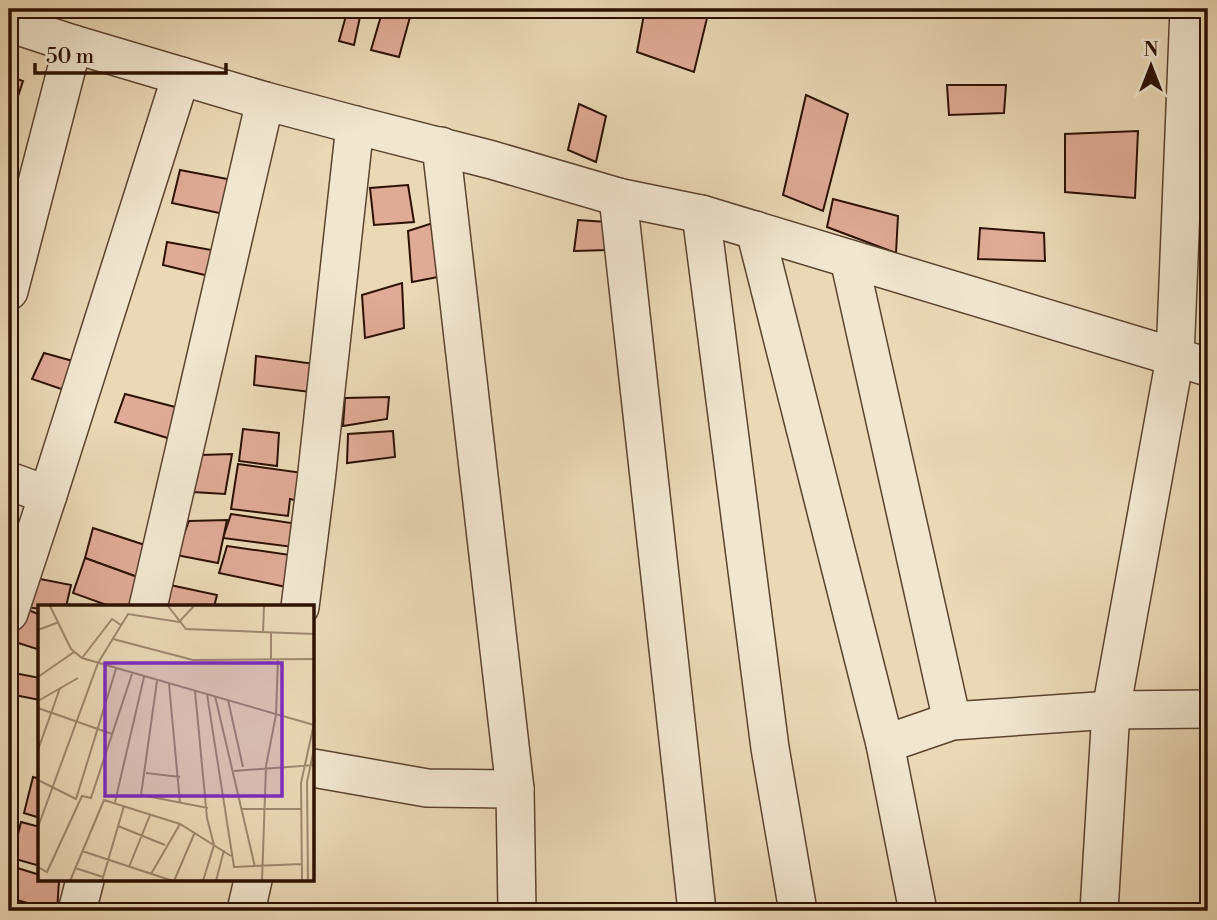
<svg xmlns="http://www.w3.org/2000/svg" width="1217" height="920" font-family="'Libre Bodoni',serif">
	<rect width="100%" height="100%" fill="#ead8b6"/>
	<filter id="stains"><feTurbulence type="fractalNoise" baseFrequency=".00286" numOctaves="4"/><feColorMatrix values="0 0 0 0 .2 0 0 0 0 .09 0 0 0 0 .02 0 0 0 .5 -.17"/></filter>
	<radialGradient id="worn" r=".72"><stop offset=".6" stop-color="#630" stop-opacity="0"/><stop offset="1" stop-color="#630" stop-opacity=".3"/></radialGradient>
	<g fill="#dfaa96" stroke="#2d1100" stroke-width="2">
		<polygon points="383,9 410,17 399,57 371,50"/>
		<polygon points="645,9 670,9 707,18 694,72 637,52"/>
		<polygon points="347,12 360,17 354,45 339,41"/>
		<polygon points="9,76 23,81 13,111 9,109"/>
		<polygon points="947,85 1006,85 1004,113 949,115"/>
		<polygon points="806,95 848,114 823,211 783,195"/>
		<polygon points="579,104 606,116 596,162 568,150"/>
		<polygon points="1138,131 1135,198 1065,192 1065,134"/>
		<polygon points="180,170 238,181 229,215 172,203"/>
		<polygon points="408,185 414,222 374,225 370,188"/>
		<polygon points="833,199 898,216 896,253 827,227"/>
		<polygon points="578,220 606,222 608,250 574,251"/>
		<polygon points="436,222 443,276 412,282 408,231"/>
		<polygon points="980,228 1044,233 1045,261 978,259"/>
		<polygon points="167,242 217,251 213,277 163,265"/>
		<polygon points="402,283 404,328 365,338 362,295"/>
		<polygon points="44,353 80,363 70,392 32,379"/>
		<polygon points="256,356 315,364 310,392 254,385"/>
		<polygon points="125,394 183,409 174,440 115,422"/>
		<polygon points="389,397 387,419 343,426 345,398"/>
		<polygon points="243,429 279,433 277,466 239,461"/>
		<polygon points="393,431 395,457 347,463 348,434"/>
		<polygon points="232,454 225,494 193,492 201,455"/>
		<polygon points="238,464 303,473 299,501 290,499 288,516 231,509"/>
		<polygon points="231,514 298,524 293,547 223,538"/>
		<polygon points="227,520 218,563 176,555 189,521"/>
		<polygon points="93,528 154,548 143,579 85,558"/>
		<polygon points="227,546 297,556 291,588 219,573"/>
		<polygon points="85,558 143,579 132,607 112,607 73,593"/>
		<polygon points="30,577 71,585 66,607 40,607 40,609 20,606"/>
		<polygon points="170,585 217,595 214,607 166,607"/>
		<polygon points="20,606 40,615 40,650 9,640"/>
		<polygon points="9,672 40,678 40,700 9,694"/>
		<polygon points="33,777 40,779 40,818 24,813"/>
		<polygon points="21,822 40,827 40,866 12,858"/>
		<polygon points="11,866 40,875 40,880 59,881 57,911 9,898 9,874"/>
		<polygon points="9,903 40,911 9,911"/>
	</g>
	<g fill="none" stroke-linecap="round" stroke-linejoin="round">
		<defs>
			<g id="minor">
				<polyline points="9,23 73,44 265,101 355,125 492,160 618,197 701,214 1208,367"/>
				<polyline points="441,146 515,789 517,911"/>
				<polyline points="618,197 697,911"/>
				<polyline points="701,214 770,748 798,911"/>
				<polyline points="755,230 885,744 918,911"/>
				<polyline points="849,259 952,721"/>
				<polyline points="9,291 73,44"/>
				<polyline points="9,481 48,495"/>
				<polyline points="148,607 265,101"/>
				<polyline points="300,607 316,481 355,125"/>
				<polyline points="9,613 48,495 181,76"/>
				<polyline points="885,744 952,721 1111,710 1208,709"/>
				<polyline points="313,768 427,788 515,789"/>
				<polyline points="77,911 85,880"/>
				<polyline points="246,911 253,880"/>
				<polyline points="1099,911 1111,710 1175,358 1189,9"/>
			</g>
		</defs>
		<use href="#minor" stroke="#5c432e" stroke-width="40"/>
		<use href="#minor" stroke="#f1e6d0" stroke-width="37"/>
	</g>
	<g transform="translate(38 605)">
		<rect width="276" height="276" fill="#ead8b6"/>
		<path fill="none" stroke="#9e886d" stroke-width="2" d="M12 1 33 44 44 53 276 120M130 1 148 24 277 29M0 25 21 17M225 27 226 1M75 34 155 55 277 54M44 53 74 14 83 20M233 54V27M0 72 36 47M119 76 103 190 170 203M131 79 142 198M157 86 169 213 176 240 165 276M169 89 196 262 264 259M177 91 217 262M190 95 205 162M0 96 40 73M0 103 74 129M0 145 22 83M196 166 277 160M108 168 142 172M0 175 38 194 78 64M77 197 106 72M203 204H263M80 221 127 240M0 222 60 58 90 9 141 17 156 1M44 246 135 276M0 262 9 267 44 191 53 193 94 69M91 262 112 210M37 263 65 272M113 269 142 219M32 276 66 195 142 219 193 251M64 276 86 201M136 276 157 227M178 276 186 245M224 276 228 161 238 110 240 54M264 276 263 178 277 114M270 276 269 177 277 139"/>
		<path fill="#7b2cbf" fill-opacity="0.15" stroke="#7b2cbf" stroke-width="3.5" d="M67 58H244V191H67Z"/>
		<rect width="276" height="276" fill="none" stroke="#2d1100" stroke-width="3.5"/>
	</g>
	<rect width="1217" height="920" fill="none" stroke="#ead8b6" stroke-width="35"/>
	<rect x="10" y="10" width="1196" height="899" fill="none" stroke="#2d1100" stroke-width="3.5"/>
	<rect x="18" y="18" width="1182" height="885" fill="none" stroke="#2d1100" stroke-width="2"/>
	<g transform="translate(1151 66)" stroke="#f1e6d0" stroke-width="5" paint-order="stroke">
	<path d="M0-5L12 26L0 18L-12 26Z" fill="#2d1100"/>
	<text y="-10" font-size="19" font-weight="bold" text-anchor="middle" fill="#2d1100">N</text>
	</g>
	<path d="M35 63v10h191v-10" fill="none" stroke="#2d1100" stroke-width="3.5"/>
	<text x="46" y="63" font-size="21" fill="#2d1100" stroke="#f1e6d0" stroke-width="5" paint-order="stroke">50 m</text>
	<rect width="100%" height="100%" filter="url(#stains)"/>
	<rect width="100%" height="100%" fill="url(#worn)"/>
</svg>
